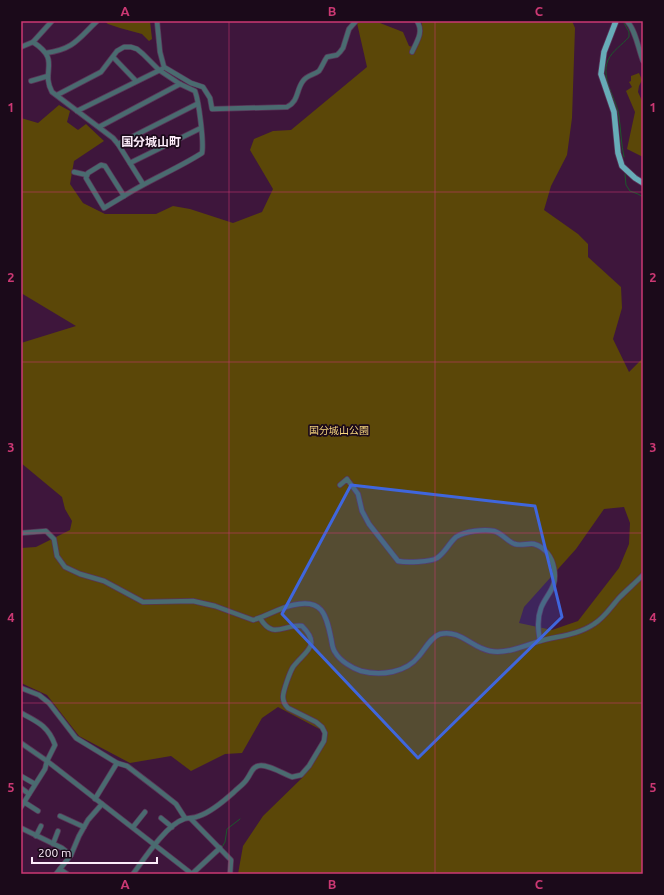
<svg xmlns="http://www.w3.org/2000/svg" width="664" height="895" font-family="Ubuntu,'Noto Sans JP',sans-serif">
	<rect width="100%" height="100%" fill="#3e163c"/>
	<g fill="#5b4708" fill-rule="evenodd">
		<polygon points="104,21 150,21 152,39 149,41 142,34 120,28 108,24"/>
		<path d="M422 21H572L575 28 572 118 567 155 551 186 544 210 578 234 588 244V257L621 287 622 308 613 339 629 372 643 358V874H238L243 846 263 816 302 778 326 741 325 732 278 707 262 718 242 753 225 754 191 771 171 756 130 763 79 736 47 695 21 683V548L36 547 70 530 72 521 65 509 62 497 21 463V343L76 326 21 293V118L38 123 59 105 70 111 67 122 78 130 86 124 104 141 74 161 70 184 83 203 105 214H156L173 206 190 209 233 223 262 212 273 189 250 150 254 139 273 131 291 130 367 67 357 23H380L403 32 409 46 417 48 421 33ZM624 507 630 523 629 544 619 568 578 621 552 630 519 623 524 607 576 549 604 509Z"/>
		<polygon points="639,73 642,80 639,86 638,92 643,103 643,157 627,149 635,112 626,91 632,87 629,82 631,81 631,76"/>
	</g>
	<g fill="none" stroke-linecap="round" stroke-linejoin="round">
		<g stroke="#1b582c" stroke-width="1">
			<path d="M623 21 629 32V37C622 45 613 50 608 60 600 79 617 99 619 117 621 130 621 144 624 157"/>
			<polyline points="625,174 626,185 630,191 638,194 643,197"/>
			<polyline points="222,847 225,842 227,829 240,819"/>
		</g>
		<defs>
			<g id="minor">
				<path d="M157 21 160 52 164 67 191 83 203 87 210 98 212 109 287 107C299 101 296 90 303 81 307 75 314 75 319 71 322 67 324 61 327 57L337 55 340 52 343 48 349 29 356 21"/>
				<path d="M627 21C636 31 638 48 643 61"/>
				<path d="M33 42C62 61 40 70 52 92L113 138 118 144 143 184"/>
				<polyline points="21,47 33,42 52,21"/>
				<path d="M412 52C417 41 424 32 417 21"/>
				<path d="M46 53C74 49 78 39 97 21"/>
				<polyline points="113,57 136,81"/>
				<polyline points="31,81 48,76"/>
				<path d="M57 95 101 72 117 51 124 47H131L137 49 143 54 159 70 180 84 195 91C199 102 204 142 202 153 177 169 149 180 124 196"/>
				<polyline points="77,111 162,69"/>
				<polyline points="99,127 180,84"/>
				<polyline points="118,144 197,104"/>
				<polyline points="130,163 201,128"/>
				<polygon points="101,165 105,166 124,196 104,208 86,178 88,173"/>
				<polyline points="74,172 87,175"/>
				<path d="M340 485 347 479 358 494 362 511 369 524 398 561C406 563 431 562 437 558 445 553 449 543 456 537 465 531 484 529 494 531 502 533 508 542 515 544 521 546 528 543 534 544 545 547 552 557 554 568 558 588 547 593 541 608 537 619 538 629 540 641"/>
				<path d="M21 533 46 531 54 539 57 556 65 567 80 574 104 581 143 602 193 601 215 606 253 620C267 616 279 608 293 605 322 598 326 614 331 638 332 642 332 648 335 652 340 661 352 668 361 671 381 676 406 673 419 656 425 649 431 637 440 634 460 629 472 648 490 651 507 654 524 646 540 641 558 636 578 635 594 624 604 618 611 607 619 598 627 590 635 583 643 575"/>
				<polyline points="21,688 39,695 49,703 76,738 117,763 127,766 157,789 176,804 185,818"/>
				<path d="M21 713C38 722 48 726 55 745L47 761 45 769 21 807"/>
				<polyline points="21,743 47,761 192,874"/>
				<polyline points="21,776 35,784"/>
				<polyline points="21,788 29,794"/>
				<polyline points="95,799 117,763"/>
				<polyline points="24,802 38,811"/>
				<polyline points="60,816 84,827"/>
				<polyline points="161,818 172,827"/>
				<polyline points="191,819 231,860 230,874"/>
				<polyline points="133,827 145,812"/>
				<polyline points="21,828 62,848 71,855"/>
				<polyline points="36,836 41,826"/>
				<polyline points="53,844 58,831"/>
				<polyline points="60,869 67,874"/>
				<polyline points="56,874 71,855 79,836 88,820 102,804"/>
				<path d="M133 874C144 859 166 825 184 819 189 817 193 819 199 816 211 812 224 801 234 792 238 788 244 784 247 779 251 774 252 767 258 766 266 763 284 774 292 777L301 775 309 766 324 741 325 733 322 727 316 722 288 708C285 705 283 701 283 697 283 691 290 672 293 667 305 651 322 646 302 626 283 624 273 640 260 618"/>
				<polyline points="192,874 220,848"/>
			</g>
			<polyline id="major" points="616,21 604,52 601,74 614,112 618,153 622,166 635,178 643,183"/>
		</defs>
		<use href="#minor" stroke="#593457" stroke-width="6"/>
		<use href="#major" stroke="#593457" stroke-width="7"/>
		<use href="#minor" stroke="#4a6b70" stroke-width="4.5"/>
		<use href="#major" stroke="#67acb8" stroke-width="5.5"/>
	</g>
	<path fill="#3f66dd" fill-opacity="0.2" stroke="#3f66dd" stroke-width="3" stroke-linejoin="round" d="M351 485 535 506 562 617 418 758 282 614Z"/>
	<path fill="none" stroke="#cb3873" stroke-width="1" stroke-opacity="0.55" d="M229 21V874M435 21V874M21 192H643M21 362H643M21 533H643M21 703H643"/>
	<g text-anchor="middle" dominant-baseline="central" stroke-width="3.5" stroke-linejoin="round" paint-order="stroke">
		<g font-size="10" fill="#f7d67f" stroke="#1b0a1a">
			<text x="339" y="430">国分城山公園</text>
		</g>
		<g font-size="12" font-weight="bold" fill="#fdedfb" stroke="#1b0a1a">
			<text x="151" y="141">国分城山町</text>
		</g>
	</g>
	<rect width="664" height="895" fill="none" stroke="#1b0a1a" stroke-width="44"/>
	<path d="M32 857v6h125v-6" fill="none" stroke="#fdedfb" stroke-width="2"/>
	<text x="38" y="857" font-size="12" fill="#fdedfb" stroke="#1b0a1a" stroke-width="3" paint-order="stroke">200 m</text>
	<rect x="22" y="22" width="620" height="851" fill="none" stroke="#cb3873" stroke-width="1.5"/>
	<g font-size="13" text-anchor="middle" font-weight="bold" fill="#cb3873">
		<text x="125" y="16">A</text>
		<text x="332" y="16">B</text>
		<text x="539" y="16">C</text>
		<text x="11" y="112">1</text>
		<text x="653" y="112">1</text>
		<text x="11" y="282">2</text>
		<text x="653" y="282">2</text>
		<text x="11" y="452">3</text>
		<text x="653" y="452">3</text>
		<text x="11" y="622">4</text>
		<text x="653" y="622">4</text>
		<text x="11" y="792">5</text>
		<text x="653" y="792">5</text>
		<text x="125" y="889">A</text>
		<text x="332" y="889">B</text>
		<text x="539" y="889">C</text>
	</g>
</svg>
